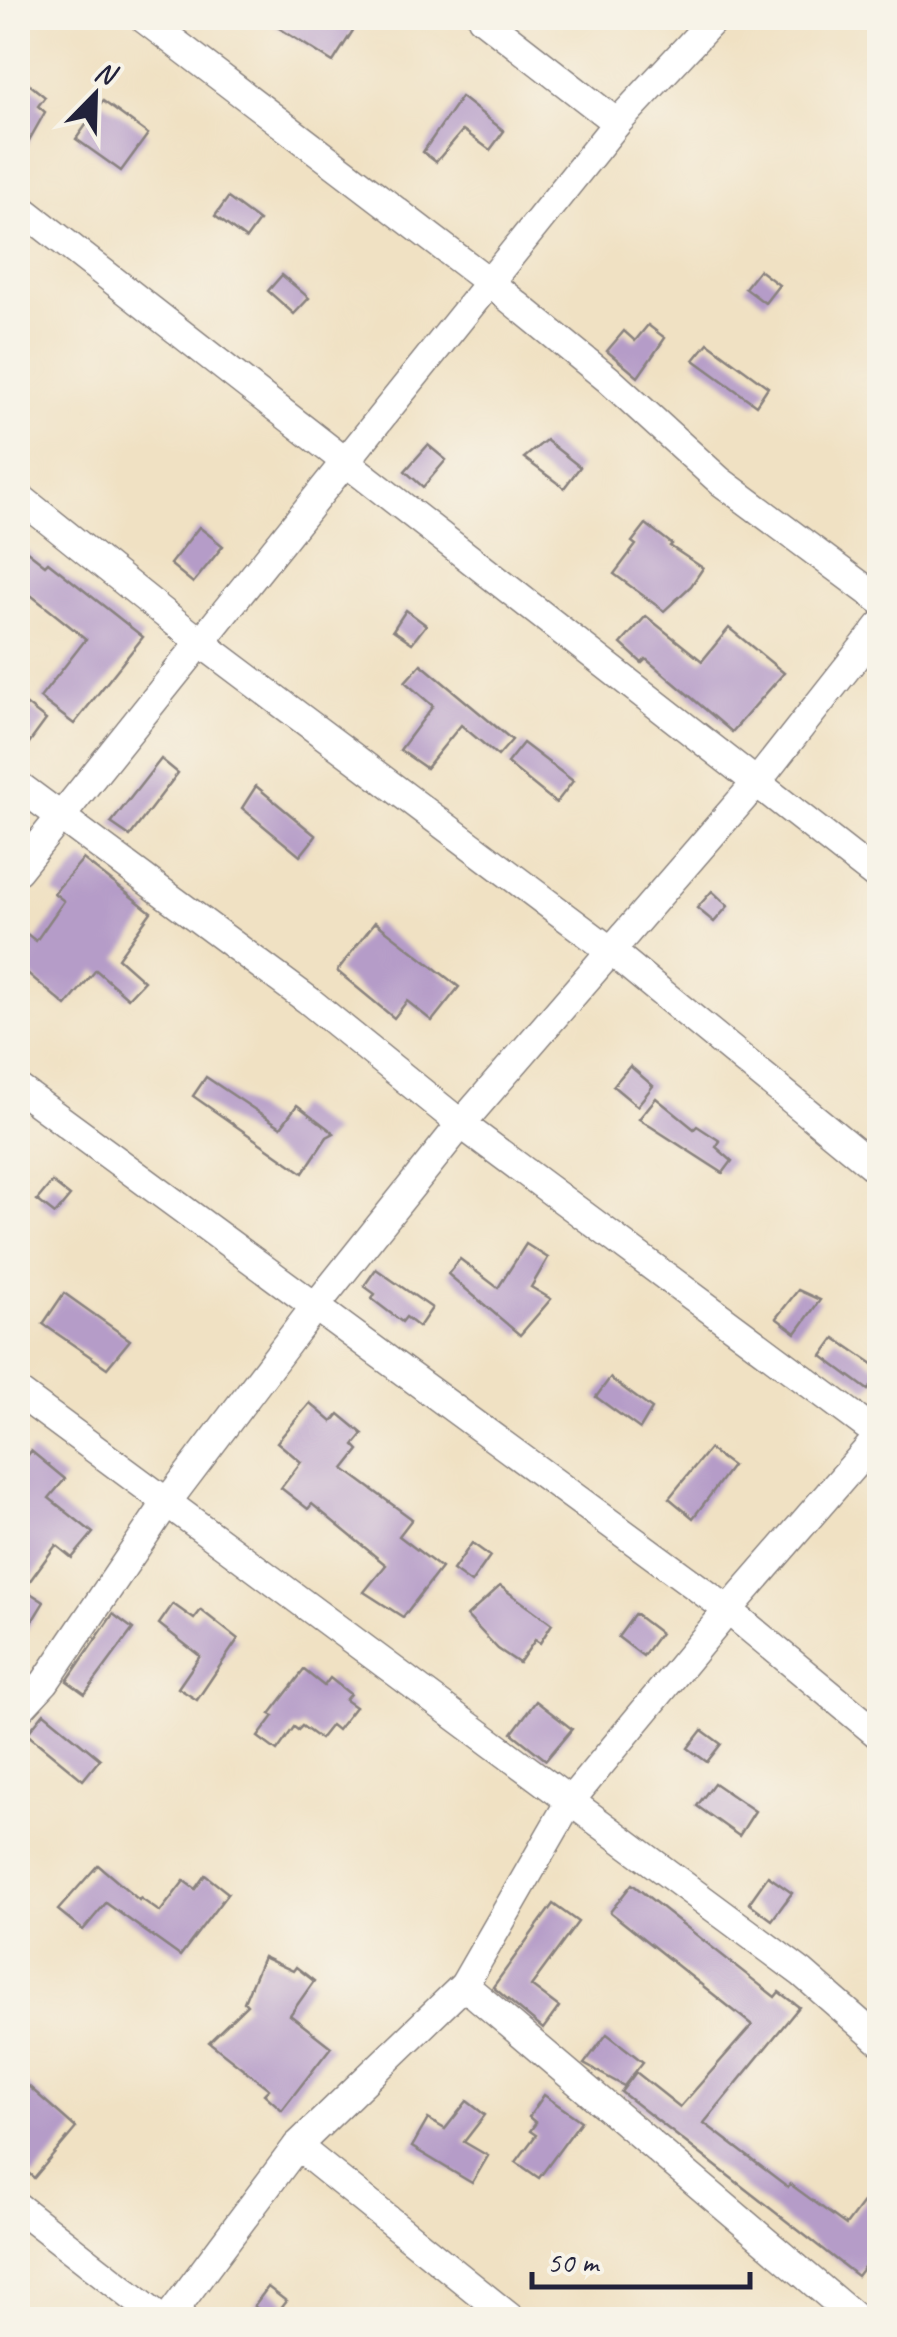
<svg xmlns="http://www.w3.org/2000/svg" width="897" height="2337" font-family="Caveat,sans-serif">
	<rect width="100%" height="100%" fill="#f7f3e8"/>
	<filter id="ink" filterUnits="userSpaceOnUse"><feTurbulence type="fractalNoise" baseFrequency=".01" numOctaves="2"/><feDisplacementMap in="SourceGraphic" scale="20" xChannelSelector="R" yChannelSelector="G"/><feConvolveMatrix kernelMatrix="1 2 1 2 8 2 1 2 1" color-interpolation-filters="sRGB"/></filter>
	<filter id="wash" filterUnits="userSpaceOnUse"><feTurbulence type="fractalNoise" baseFrequency=".0048" numOctaves="4" result="noise"/><feDisplacementMap in="SourceGraphic" scale="40" xChannelSelector="R" yChannelSelector="G"/><feGaussianBlur stdDeviation="2.25" result="paint"/><feColorMatrix in="noise" values="0 0 0 0 0 0 0 0 0 0 0 0 0 0 0 0 0 1.4 0 .05"/><feComposite in="paint" operator="in"/></filter>
	<g filter="url(#wash)">
		<rect width="100%" height="100%" fill="#f0e1c3"/>
		<g id="blocks">
			<g fill="#b59cc8">
				<polygon points="263,18 361,18 333,62"/>
				<polygon points="18,75 45,97 38,106 45,112 18,160"/>
				<polygon points="461,97 504,131 490,150 463,130 436,162 423,152"/>
				<polygon points="103,101 148,134 121,171 76,139"/>
				<polygon points="228,198 259,221 246,239 215,216"/>
				<polygon points="759,270 779,285 765,303 745,288"/>
				<polygon points="282,275 309,298 294,314 268,291"/>
				<polygon points="648,325 665,338 638,377 607,351 624,331 635,341"/>
				<polygon points="708,343 768,387 756,405 694,360"/>
				<polygon points="546,440 580,467 564,488 524,458"/>
				<polygon points="428,445 446,460 423,487 405,471"/>
				<polygon points="646,524 672,544 670,546 703,568 691,586 664,611 614,574 636,545 632,542"/>
				<polygon points="199,527 223,546 193,583 170,564"/>
				<polygon points="18,544 45,565 48,562 143,637 74,724 40,698 86,639 18,585"/>
				<polygon points="406,610 426,625 412,643 393,630"/>
				<polygon points="646,616 702,661 729,628 784,673 732,732 646,659 642,663 621,644"/>
				<polygon points="421,664 512,740 498,756 461,725 426,768 400,750 433,706 405,682"/>
				<polygon points="18,698 46,720 18,758"/>
				<polygon points="523,743 573,781 556,803 507,763"/>
				<polygon points="161,759 178,773 130,836 111,823"/>
				<polygon points="256,786 316,836 300,856 242,808"/>
				<polygon points="83,859 151,912 118,958 144,981 128,998 96,970 66,1006 18,965 18,927 36,941 64,901 54,893"/>
				<polygon points="712,891 728,906 714,922 697,908"/>
				<polygon points="375,922 459,987 432,1021 407,1001 394,1018 337,971"/>
				<polygon points="630,1066 653,1086 637,1106 613,1086"/>
				<polygon points="206,1077 281,1127 297,1105 334,1133 327,1137 303,1173 193,1096"/>
				<polygon points="656,1098 694,1129 697,1126 720,1141 716,1147 732,1161 723,1173 639,1119"/>
				<polygon points="52,1182 70,1196 55,1214 37,1200"/>
				<polygon points="526,1244 548,1258 531,1287 551,1299 520,1335 448,1274 460,1259 498,1288"/>
				<polygon points="376,1269 432,1308 419,1327 406,1317 402,1322 372,1299 375,1294 364,1286"/>
				<polygon points="798,1290 820,1300 796,1333 776,1318"/>
				<polygon points="64,1293 130,1340 107,1368 43,1324"/>
				<polygon points="835,1338 880,1369 880,1376 868,1390 822,1356"/>
				<polygon points="610,1378 652,1409 640,1429 596,1397"/>
				<polygon points="310,1403 332,1422 339,1414 363,1434 354,1445 359,1450 344,1469 412,1519 399,1536 441,1568 403,1617 364,1592 386,1565 312,1504 308,1509 281,1488 301,1462 277,1442"/>
				<polygon points="709,1449 732,1466 693,1518 669,1498"/>
				<polygon points="31,1451 65,1479 49,1498 93,1533 72,1558 56,1545 24,1589 44,1602 18,1644 18,1469"/>
				<polygon points="472,1543 490,1556 471,1583 453,1570"/>
				<polygon points="500,1586 552,1624 540,1643 535,1640 519,1663 498,1649 467,1616"/>
				<polygon points="173,1604 194,1619 201,1610 238,1639 197,1700 178,1688 200,1656 159,1624"/>
				<polygon points="113,1614 133,1629 85,1694 67,1681"/>
				<polygon points="635,1614 660,1633 643,1656 618,1637"/>
				<polygon points="304,1670 324,1686 330,1678 350,1694 345,1700 355,1707 337,1730 331,1725 320,1739 302,1726 298,1730 294,1727 277,1751 258,1737 274,1716 270,1714"/>
				<polygon points="536,1701 572,1729 546,1760 512,1733"/>
				<polygon points="44,1713 100,1759 83,1780 27,1734"/>
				<polygon points="702,1730 721,1744 707,1762 688,1748"/>
				<polygon points="714,1783 755,1811 739,1836 697,1806"/>
				<polygon points="98,1865 139,1900 140,1898 160,1912 184,1881 195,1889 205,1875 228,1893 180,1956 106,1903 83,1930 58,1910"/>
				<polygon points="768,1876 792,1893 772,1920 749,1903"/>
				<polygon points="632,1884 775,1997 779,1992 799,2007 704,2123 788,2187 790,2184 846,2225 880,2180 880,2246 857,2276 621,2092 636,2072 680,2107 752,2025 610,1912"/>
				<polygon points="553,1904 578,1922 531,1986 559,2007 543,2029 493,1987"/>
				<polygon points="263,1957 293,1971 296,1967 314,1981 290,2015 331,2047 282,2110 264,2094 269,2089 209,2042 247,2005 244,2002"/>
				<polygon points="607,2034 643,2062 624,2086 584,2064"/>
				<polygon points="18,2077 76,2128 34,2178 18,2164"/>
				<polygon points="544,2095 581,2121 539,2178 516,2162 536,2135 530,2131 536,2123 529,2117"/>
				<polygon points="467,2101 485,2115 464,2142 488,2156 472,2183 412,2147 428,2119 445,2129"/>
				<polygon points="268,2287 286,2301 272,2319 254,2306"/>
			</g>
		</g>
	</g>
	<g filter="url(#ink)">
		<use href="#blocks" fill-opacity="0" stroke="#89827f" stroke-width="2.5"/>
		<g fill="none" stroke-linecap="round" stroke-linejoin="round">
			<defs>
				<g id="street">
					<polyline points="143,18 489,282 608,379 720,481 880,600"/>
					<polyline points="482,18 617,123"/>
					<polyline points="18,206 880,879"/>
					<polyline points="18,496 200,642 611,951 880,1172"/>
					<polyline points="18,785 308,1000 461,1124 879,1435"/>
					<polyline points="18,870 617,123 715,18"/>
					<polyline points="18,1088 728,1610 880,1736"/>
					<polyline points="18,1392 802,1973 880,2041"/>
					<polyline points="18,1711 45,1682 167,1502 314,1308 461,1124 757,782 880,626"/>
					<polyline points="464,1985 858,2320"/>
					<polyline points="297,2146 513,2320"/>
					<polyline points="18,2207 162,2320"/>
					<polyline points="167,2320 297,2146 464,1985 570,1801 728,1610 880,1435"/>
				</g>
			</defs>
			<use href="#street" stroke="#89827f" stroke-width="31"/>
			<use href="#street" stroke="#fff" stroke-width="28"/>
		</g>
	</g>
	<rect width="897" height="2337" fill="none" stroke="#f7f3e8" stroke-width="60"/>
	<g transform="translate(95 95) rotate(23)" stroke="#f7f3e8" stroke-width="8" paint-order="stroke">
	<path d="M0-8L18 38L0 25L-18 38Z" fill="#22223b"/>
	<text y="-15" font-size="28" font-weight="bold" text-anchor="middle" fill="#22223b">N</text>
	</g>
	<path d="M532 2272v15h218v-15" fill="none" stroke="#22223b" stroke-width="5"/>
	<text x="547" y="2272" font-size="30" fill="#22223b" stroke="#f7f3e8" stroke-width="8" paint-order="stroke">50 m</text>
</svg>
